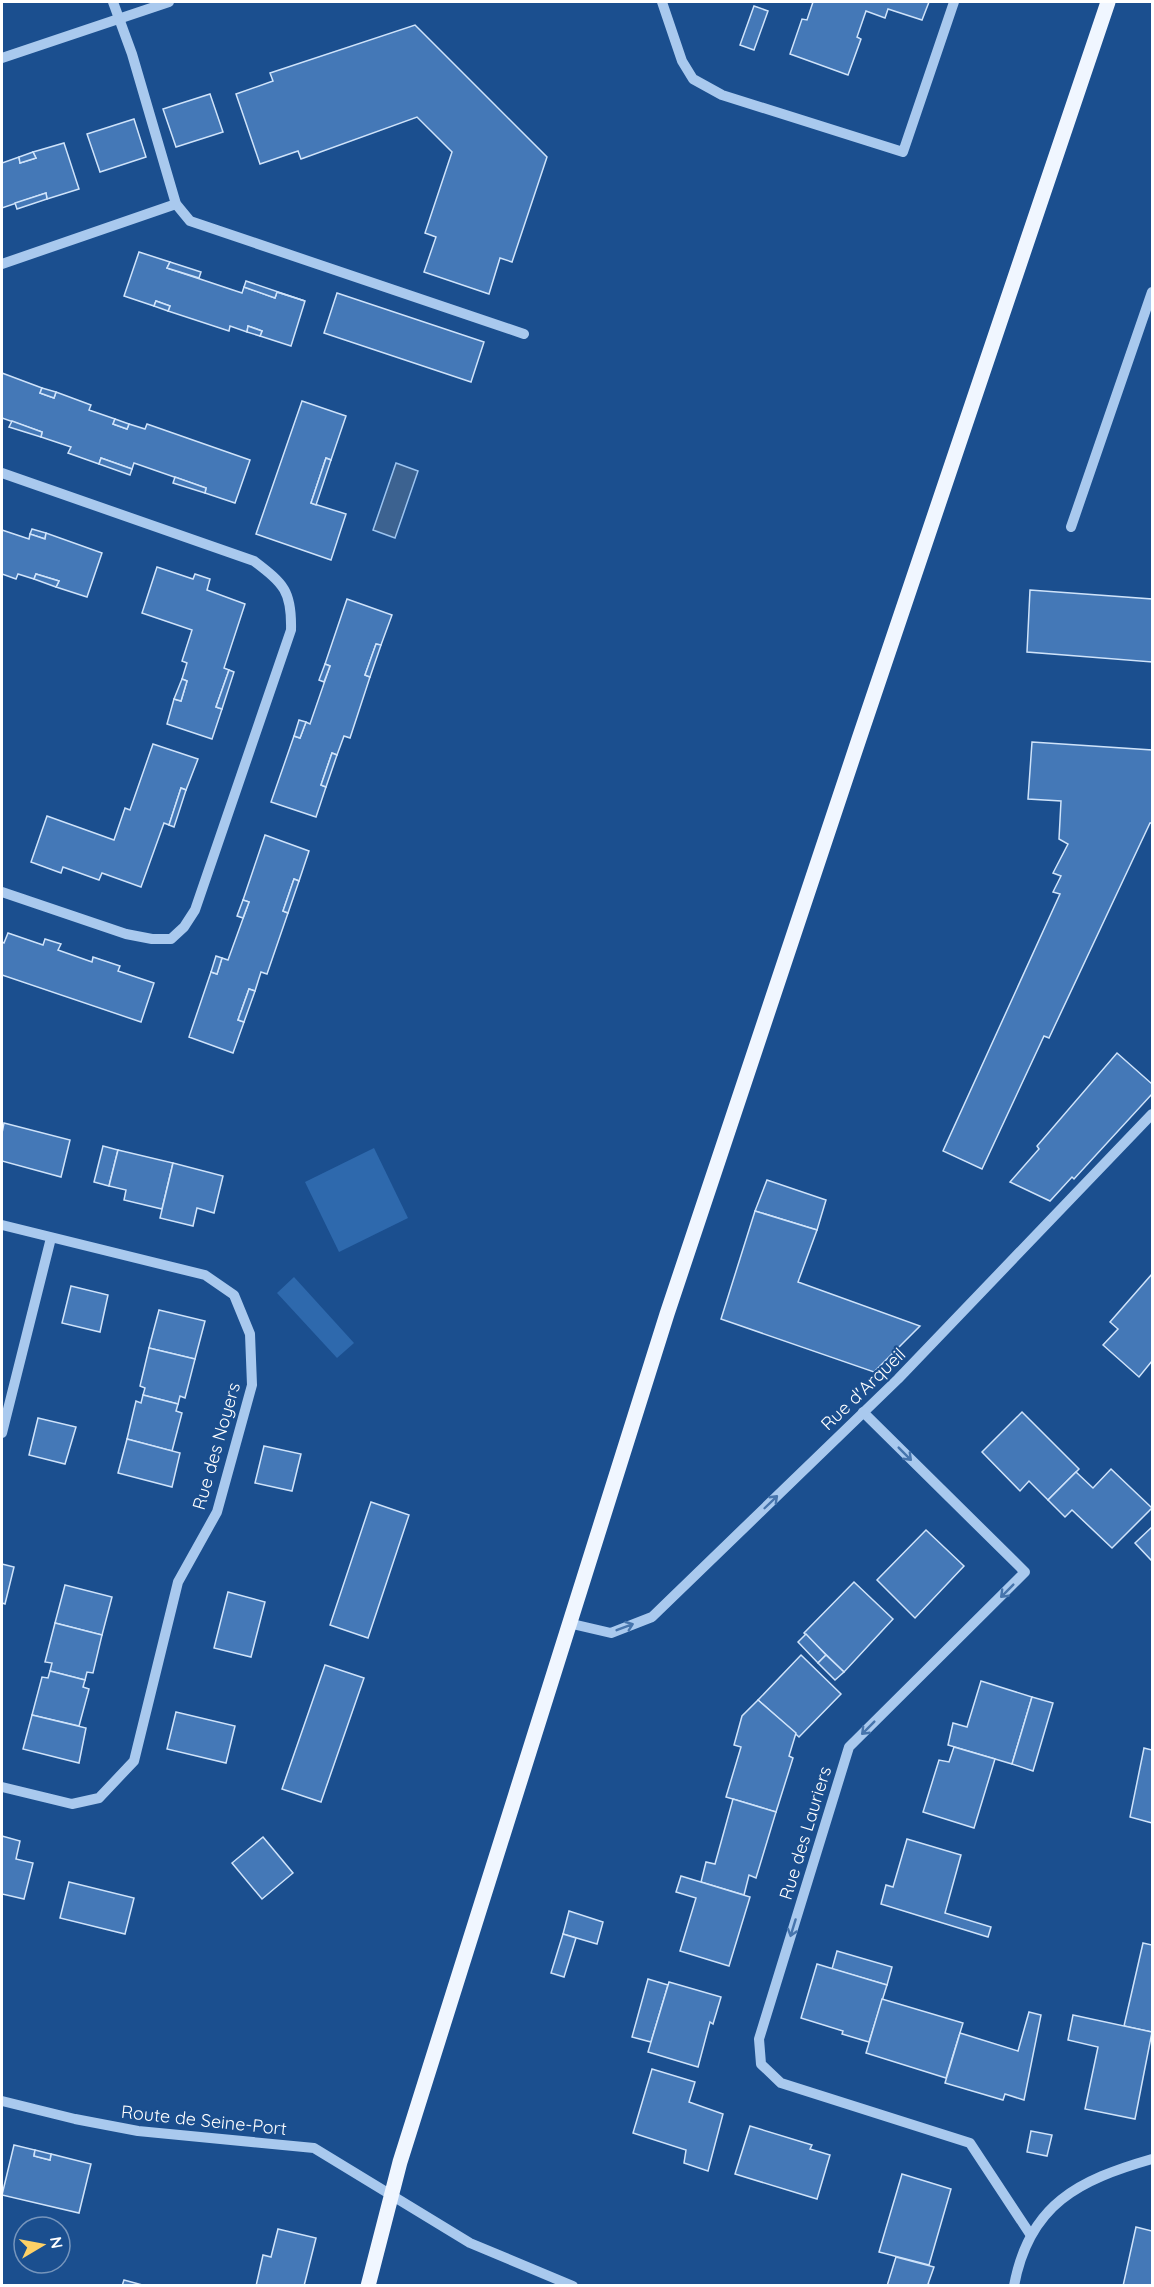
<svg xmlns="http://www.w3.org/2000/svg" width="1154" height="2287" font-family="Quicksand,sans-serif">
	<rect width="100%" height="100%" fill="#1b4f8f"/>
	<g fill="#2e69ad">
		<polygon points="374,1148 408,1218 339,1252 305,1182"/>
		<polygon points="294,1277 354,1343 337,1358 277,1293"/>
	</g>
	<polygon fill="#3c6290" stroke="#9cc4f0" stroke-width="1.5" points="396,463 418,471 395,538 373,530"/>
	<g fill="#4478b7" stroke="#cfe3fa" stroke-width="1.5">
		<polygon points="813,2 929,2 922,20 888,9 885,18 866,11 857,37 861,39 848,75 790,54 802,19 807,20"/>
		<polygon points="754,6 768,11 754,50 740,45"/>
		<polygon points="415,25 547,157 512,262 500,258 489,294 424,272 436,237 425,233 452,152 417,117 301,159 298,151 260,164 236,94 273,81 270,73"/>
		<polygon points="210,94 223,132 176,147 163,109"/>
		<polygon points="134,119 146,157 100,172 87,134"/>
		<polygon points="64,143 79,189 47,199 46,193 2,208 2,163 19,157 20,163 36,158 33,152"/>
		<polygon points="33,152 36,158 20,163 19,157"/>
		<polygon points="46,193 47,199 17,209 15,203"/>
		<polygon points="139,252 170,262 167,268 242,293 244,287 275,298 277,292 305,301 291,346 260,336 262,331 248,326 247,332 230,326 229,331 168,311 170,306 156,301 154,306 124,296"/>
		<polygon points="170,262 201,272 199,278 167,268"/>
		<polygon points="246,281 305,301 277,292 275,298 244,287"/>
		<polygon points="337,293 484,342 471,382 324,333"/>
		<polygon points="156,301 170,306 168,311 154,306"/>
		<polygon points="248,326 262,331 260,336 247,332"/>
		<polygon points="2,373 42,388 40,393 54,398 56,392 91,405 89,410 115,419 113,424 127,429 129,424 145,429 147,424 250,460 235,503 205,493 206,488 134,463 132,469 101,458 99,464 68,453 71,447 41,437 42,432 2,418"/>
		<polygon points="42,388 56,392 54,398 40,393"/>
		<polygon points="302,401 346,416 331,460 326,458 311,503 346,514 331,560 256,534"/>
		<polygon points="115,419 129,424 127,429 113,424"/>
		<polygon points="12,421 42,432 41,437 9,427"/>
		<polygon points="101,458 132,469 130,475 99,464"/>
		<polygon points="326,458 331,460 316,505 311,503"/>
		<polygon points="175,477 206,488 205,493 173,483"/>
		<polygon points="32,529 46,533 45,539 30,534"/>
		<polygon points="2,530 29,539 30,534 45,539 46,533 102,553 87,597 56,587 59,581 36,574 34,579 18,574 16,579 2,574"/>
		<polygon points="157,567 193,579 195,574 210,579 207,590 245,604 224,668 229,670 216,707 222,709 212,739 167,724 174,699 181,701 187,681 182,679 187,663 182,661 192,630 142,613"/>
		<polygon points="36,574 59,581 56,587 34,579"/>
		<polygon points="1030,590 1152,599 1152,662 1027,652"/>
		<polygon points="347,599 392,615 381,645 376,644 365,675 370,677 350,738 344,736 337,755 332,753 321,785 326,787 316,817 271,802 294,736 300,738 306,722 310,724 330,666 325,664"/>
		<polygon points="376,644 381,645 370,677 365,675"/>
		<polygon points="325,664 330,666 324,682 319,680"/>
		<polygon points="229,670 234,672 222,709 216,707"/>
		<polygon points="182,679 187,681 181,701 174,699"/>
		<polygon points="299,720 306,722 300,738 294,736"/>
		<polygon points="1032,742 1152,750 1152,823 1150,823 1049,1038 1044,1036 982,1169 943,1151 1060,894 1053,892 1061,876 1053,873 1068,844 1059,839 1061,801 1028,799"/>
		<polygon points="153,744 198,759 186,790 181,788 169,825 164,823 141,887 102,873 99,880 63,867 61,873 31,862 47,816 114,840 125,808 130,810"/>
		<polygon points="332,753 337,755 326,787 321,785"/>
		<polygon points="181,788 186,790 174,827 169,825"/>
		<polygon points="265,835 309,851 299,881 294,879 283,911 288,913 267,974 261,972 255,991 249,989 238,1020 244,1022 233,1053 189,1037 211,972 217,974 222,958 228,960 249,902 243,900"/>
		<polygon points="294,879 299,881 288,913 283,911"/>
		<polygon points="243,900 249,902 243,918 237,916"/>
		<polygon points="8,933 43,945 45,939 61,944 58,950 92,962 93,957 120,966 118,971 154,983 141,1022 2,975 2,942 4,943"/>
		<polygon points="216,956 222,958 217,974 211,972"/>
		<polygon points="249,989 255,991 244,1022 238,1020"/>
		<polygon points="1117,1053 1152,1084 1152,1094 1074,1179 1072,1177 1050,1201 1010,1182 1039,1149 1037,1146"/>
		<polygon points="4,1123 70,1140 61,1177 2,1161 2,1133"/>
		<polygon points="103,1146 118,1150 109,1186 94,1182"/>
		<polygon points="118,1150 173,1163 162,1209 124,1200 126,1190 109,1186"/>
		<polygon points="173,1163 223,1176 214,1213 197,1208 193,1226 160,1218"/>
		<polygon points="767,1180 826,1200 817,1230 755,1211"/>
		<polygon points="755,1211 817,1230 798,1282 920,1326 874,1372 721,1319"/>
		<polygon points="1152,1274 1152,1361 1139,1377 1103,1345 1118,1329 1110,1322"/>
		<polygon points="71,1286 108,1295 100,1332 62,1323"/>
		<polygon points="159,1310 205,1321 195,1359 149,1348"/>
		<polygon points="149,1348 195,1359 185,1398 180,1396 178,1404 143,1395 145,1388 140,1386"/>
		<polygon points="143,1395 178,1404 176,1411 182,1413 172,1451 127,1439 136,1401 141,1403"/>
		<polygon points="1022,1412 1079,1469 1048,1500 1029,1481 1020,1491 982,1452"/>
		<polygon points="38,1418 76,1427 65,1464 29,1455"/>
		<polygon points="127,1439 180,1453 172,1487 118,1473"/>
		<polygon points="264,1446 301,1454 292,1491 255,1483"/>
		<polygon points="1111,1469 1152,1508 1112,1548 1072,1510 1065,1517 1048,1500 1076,1472 1093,1488"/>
		<polygon points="371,1502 409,1515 368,1638 330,1625"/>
		<polygon points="1152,1527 1152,1561 1135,1543"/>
		<polygon points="926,1530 964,1566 915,1618 877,1580"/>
		<polygon points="2,1564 14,1567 5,1604 2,1603"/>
		<polygon points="854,1582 893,1619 844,1672 804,1633"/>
		<polygon points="65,1585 112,1597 102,1635 55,1623"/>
		<polygon points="228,1592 265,1602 251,1657 214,1648"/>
		<polygon points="55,1623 102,1635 93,1673 87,1672 85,1680 50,1671 52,1663 45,1662"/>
		<polygon points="806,1634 826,1655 818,1663 798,1642"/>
		<polygon points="801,1655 841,1694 799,1737 758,1700"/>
		<polygon points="826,1655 844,1672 835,1680 818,1663"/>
		<polygon points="325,1665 364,1678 321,1802 282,1789"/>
		<polygon points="50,1671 85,1680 83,1687 89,1689 79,1726 32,1715 42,1677 48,1678"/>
		<polygon points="981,1681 1032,1697 1012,1764 948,1745 953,1723 967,1727"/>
		<polygon points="1032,1697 1053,1703 1033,1771 1012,1764"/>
		<polygon points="758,1700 796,1733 789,1756 793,1758 776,1812 726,1797 741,1747 734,1745 742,1716"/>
		<polygon points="176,1712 235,1726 226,1763 167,1749"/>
		<polygon points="32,1715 86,1728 79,1763 23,1749"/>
		<polygon points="954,1747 995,1759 974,1828 923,1812 939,1760 949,1762"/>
		<polygon points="1144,1748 1152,1750 1152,1823 1130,1817"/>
		<polygon points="733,1799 776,1812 756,1878 749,1875 744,1895 701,1882 706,1862 715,1864"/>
		<polygon points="2,1836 20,1841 16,1859 33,1863 24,1899 2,1894"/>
		<polygon points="263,1837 293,1873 262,1899 232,1863"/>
		<polygon points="907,1839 961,1855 945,1913 991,1927 988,1937 881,1904 886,1885 893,1887"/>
		<polygon points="681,1876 750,1897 729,1966 680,1951 696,1898 676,1892"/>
		<polygon points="69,1882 134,1898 125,1934 60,1918"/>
		<polygon points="569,1911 603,1922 597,1944 563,1934"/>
		<polygon points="563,1934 576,1938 564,1977 551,1973"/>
		<polygon points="1143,1943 1152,1945 1152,2032 1124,2026"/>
		<polygon points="837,1951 892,1967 887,1985 832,1969"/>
		<polygon points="817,1964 887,1985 869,2042 842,2034 843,2031 801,2018"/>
		<polygon points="648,1979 668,1985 651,2042 632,2037"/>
		<polygon points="669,1982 721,1997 713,2024 710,2022 698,2067 648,2052"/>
		<polygon points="882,1999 963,2023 946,2078 866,2053"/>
		<polygon points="1029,2012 1041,2015 1024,2100 1005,2094 1003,2100 945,2083 960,2033 1018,2051"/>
		<polygon points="1073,2015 1152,2032 1135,2119 1085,2109 1098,2047 1068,2040"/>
		<polygon points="652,2069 695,2082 689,2102 723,2114 708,2171 684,2163 686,2150 633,2133"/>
		<polygon points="750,2126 812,2145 810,2149 830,2155 817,2199 735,2174"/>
		<polygon points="1031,2131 1052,2135 1047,2156 1027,2152"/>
		<polygon points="14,2145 35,2150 34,2156 50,2160 51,2154 91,2164 79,2213 2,2195"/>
		<polygon points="35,2150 51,2154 50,2160 34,2156"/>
		<polygon points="902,2174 951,2189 929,2265 879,2252"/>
		<polygon points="1136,2227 1152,2231 1152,2286 1123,2286"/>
		<polygon points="278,2229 316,2238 304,2286 256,2286 263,2255 271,2257"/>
		<polygon points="896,2257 934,2267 928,2284 933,2286 887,2286"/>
		<polygon points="124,2280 146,2286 122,2286"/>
	</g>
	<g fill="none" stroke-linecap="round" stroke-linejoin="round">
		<g stroke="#a9c9ee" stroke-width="10">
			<polyline points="113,2 132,54 176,204 190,221 524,334"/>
			<polyline points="662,2 682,61 693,79 722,95 903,152 954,2"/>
			<polyline points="2,58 169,2"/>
			<polyline points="2,264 176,204"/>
			<path d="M2 473 254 561C284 584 292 591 291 630L195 910 184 927 171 939H152L126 934 2 892"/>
			<polyline points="1071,527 1152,292"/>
			<polyline points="2,1225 205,1275 234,1295 250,1334 252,1385 217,1512 178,1582 134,1761 99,1798 72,1804 2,1787"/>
			<polyline points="863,1412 1025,1572 849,1747 759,2039 761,2064 781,2083 970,2143 1030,2234"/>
			<polyline points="2,1433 51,1238"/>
			<polyline points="568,1623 611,1633 652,1617 898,1379 1152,1114"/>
			<polyline points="2,2101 75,2119 138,2131 314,2148 470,2243 573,2286"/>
			<path d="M1014 2286C1029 2204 1079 2180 1152 2159"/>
		</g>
		<polyline stroke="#f0f6ff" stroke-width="15" points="368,2286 400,2162 667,1314 859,739 1108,2"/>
	</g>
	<defs><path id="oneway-shaft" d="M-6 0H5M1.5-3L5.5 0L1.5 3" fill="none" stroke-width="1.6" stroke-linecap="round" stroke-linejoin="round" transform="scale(1.5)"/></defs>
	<g stroke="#4674ac">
		<use href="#oneway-shaft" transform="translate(905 1454) rotate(45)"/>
		<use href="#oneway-shaft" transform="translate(771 1502) rotate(-44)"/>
		<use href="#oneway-shaft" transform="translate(1007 1591) rotate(135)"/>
		<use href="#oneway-shaft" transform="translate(625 1627) rotate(-21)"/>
		<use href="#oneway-shaft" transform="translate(868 1728) rotate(135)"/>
		<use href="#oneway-shaft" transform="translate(793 1928) rotate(107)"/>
	</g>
	<g text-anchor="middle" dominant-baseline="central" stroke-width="4.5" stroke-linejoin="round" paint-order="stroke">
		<g font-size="18" fill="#fff" stroke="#1b4f8f">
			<text transform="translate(863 1389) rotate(-44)">Rue d'Arqueil</text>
			<text transform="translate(216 1446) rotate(-74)">Rue des Noyers</text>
			<text transform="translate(805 1833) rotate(-73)">Rue des Lauriers</text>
			<text transform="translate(204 2120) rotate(6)">Route de Seine-Port</text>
		</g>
	</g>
	<rect width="1154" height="2287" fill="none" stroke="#ffffff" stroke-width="6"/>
	<g transform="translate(42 2245) rotate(80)"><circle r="28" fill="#1b4f8f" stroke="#7695bc" stroke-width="1.5"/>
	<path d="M0-4.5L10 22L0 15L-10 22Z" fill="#ffd166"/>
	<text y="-9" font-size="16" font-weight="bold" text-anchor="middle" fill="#ffffff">N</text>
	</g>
</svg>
